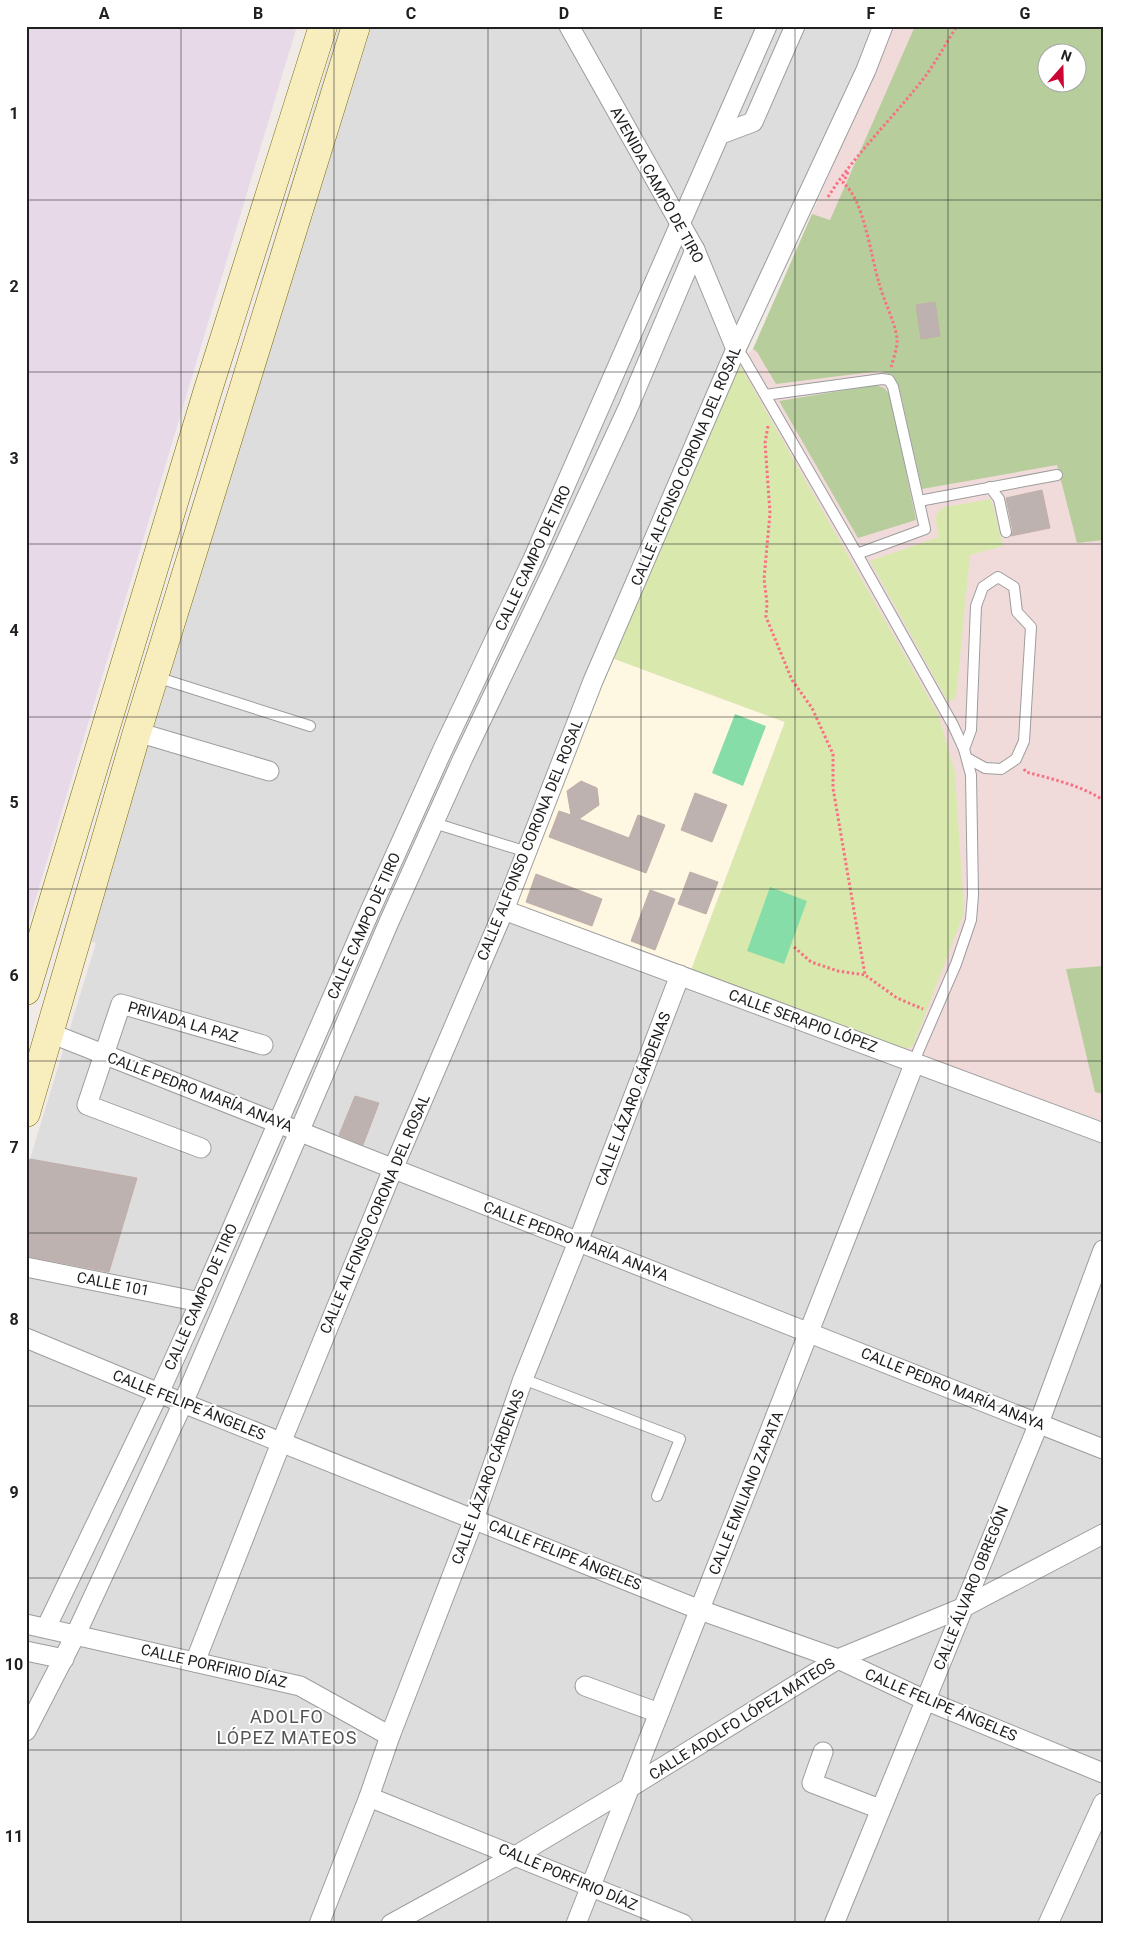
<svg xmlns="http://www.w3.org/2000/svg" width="1129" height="1950" font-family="Roboto,sans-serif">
	<rect width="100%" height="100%" fill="#f0ebe7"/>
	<polygon fill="#dedddd" points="339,26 887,26 615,657 1103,1110 1103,1924 26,1924 26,1159 30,1159 96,943 63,933"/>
	<polygon fill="#e8d9e9" points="26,26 297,26 26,931"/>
	<polygon fill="#fef7e1" points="612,658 785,722 690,973 512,909"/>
	<path fill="#f1dbda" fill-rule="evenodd" d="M894 26H1103V1121L690 973 785 722 612 658 738 362 753 349ZM1046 52H1076V82H1046Z"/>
	<g fill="#d9e9ae">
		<polygon points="738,362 938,714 955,772 964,913 913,1046 903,1050 690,973 785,722 612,658"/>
		<path d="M991 499 1003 546 970 555 956 698 948 702 870 561 939 537C937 525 931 514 945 507Z"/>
	</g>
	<g fill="#b7ce9c" fill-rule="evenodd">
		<path d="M915 26H1103V540L1077 543 1057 465 922 489 899 387 893 375 880 371 776 384 757 352 753 349 812 214 830 220ZM1046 52H1076V82H1046Z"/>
		<polygon points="876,385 884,388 890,394 916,520 858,538 779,401"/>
		<polygon points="1103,966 1103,1094 1095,1092 1066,969"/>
	</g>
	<g fill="#87dda7">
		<polygon points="735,714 766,726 743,786 712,773"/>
		<polygon points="770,887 807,901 784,964 747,951"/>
	</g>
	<g fill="#bdb2b0" stroke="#c2aea9">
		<polygon points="935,302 940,336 921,339 916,305"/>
		<polygon points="1042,490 1050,528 1011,536 1013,531 1006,498"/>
		<polygon points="581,781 597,788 599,805 579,819 629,838 638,815 665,825 646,873 549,837 559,811 571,815 567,791"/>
		<polygon points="695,793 727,805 712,842 681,830"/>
		<polygon points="690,872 718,882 706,914 678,904"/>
		<polygon points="536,874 602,899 592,926 526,902"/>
		<polygon points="650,890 675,899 655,950 631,941"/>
		<polygon points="355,1096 379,1103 363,1145 339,1135"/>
		<polygon points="30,1159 137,1178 109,1272 26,1256 26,1169"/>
	</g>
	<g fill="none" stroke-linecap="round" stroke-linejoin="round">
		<defs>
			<g id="service">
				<polyline points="736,349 743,357 857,554 925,529 893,387 889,380 882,379 765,395"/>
				<polyline points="990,487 999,499 1006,532"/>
				<polyline points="919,501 1057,475"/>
				<polyline points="857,554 953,725 964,749 971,775 973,895 971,920 956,964 917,1054 915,1062"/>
				<polyline points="156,677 310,726"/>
				<polyline points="964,749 971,730 976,606 983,587 998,577 1014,587 1017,612 1031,627 1024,741 1016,759 1001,769 985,768 967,758"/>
				<polyline points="434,823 527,852"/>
				<polyline points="523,1379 680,1439 657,1496"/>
			</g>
			<g id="minor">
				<polyline points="569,26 695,250 736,349"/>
				<polyline points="721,134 753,122 795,26"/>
				<polyline points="137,732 269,771"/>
				<polyline points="504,910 1103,1133"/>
				<polyline points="50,1033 1103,1449"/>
				<polyline points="201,1148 87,1105 121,1004 263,1045"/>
				<polyline points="26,1267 200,1302"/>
				<polyline points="26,1338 183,1403 700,1610 838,1659 925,1700 1103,1773"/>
				<polyline points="26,1624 300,1686 390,1736"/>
				<polyline points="46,1628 159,1393 200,1302 370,911 443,749 533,559 767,26"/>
				<polyline points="26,1651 64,1659"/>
				<polyline points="195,1662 281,1443 393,1169 504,910 593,681 736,349 866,70 883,26"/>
				<polyline points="585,1686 659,1713"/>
				<polyline points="26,1731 76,1634 183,1403 389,922 463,758 554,568 628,408 695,250"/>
				<polyline points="823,1752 812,1783 880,1809"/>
				<polyline points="369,1797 683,1924"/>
				<polyline points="319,1924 369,1797 390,1736 474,1519 523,1379 578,1242 680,975"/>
				<polyline points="391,1924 517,1855 629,1788 838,1659 962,1608 1103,1534"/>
				<polyline points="576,1924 915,1062"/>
				<polyline points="834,1924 1039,1423 1103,1250"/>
				<polyline points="1048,1924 1103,1803"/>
			</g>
			<g id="secondary">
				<polyline points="26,991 207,393 323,26"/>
				<polyline points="26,1113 137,732 356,26"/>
			</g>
		</defs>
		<use href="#service" stroke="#9d9d9d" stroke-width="12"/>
		<use href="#minor" stroke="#9d9d9d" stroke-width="21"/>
		<use href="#secondary" stroke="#766807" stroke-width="29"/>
		<g stroke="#f77183" stroke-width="3" stroke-dasharray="2.5 2.5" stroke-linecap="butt">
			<path d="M848 172 843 183C864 199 871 257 879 283 883 299 895 322 897 338 898 347 893 359 891 368"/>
			<path d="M828 197C855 154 893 118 924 78 936 62 946 43 957 26"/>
			<polyline points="768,426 765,443 770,513 764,579 767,603 766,617 792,680 812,708 833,754 833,788 865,975 897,998 923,1009"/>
			<path d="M1024 769 1026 772C1052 779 1080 785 1103 800"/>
			<polyline points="794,947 811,962 838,971 865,975"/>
		</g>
		<use href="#service" stroke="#fff" stroke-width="10"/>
		<use href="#minor" stroke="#fff" stroke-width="19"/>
		<use href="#secondary" stroke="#f8edbd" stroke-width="28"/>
	</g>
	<path fill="none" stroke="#202020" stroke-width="1" stroke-opacity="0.55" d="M181 26V1924M334 26V1924M488 26V1924M641 26V1924M795 26V1924M948 26V1924M26 200H1103M26 372H1103M26 544H1103M26 717H1103M26 889H1103M26 1061H1103M26 1233H1103M26 1406H1103M26 1578H1103M26 1750H1103"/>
	<g text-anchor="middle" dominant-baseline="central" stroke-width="4" stroke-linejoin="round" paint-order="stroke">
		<g font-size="15" fill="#202020" stroke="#fff">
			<text transform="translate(657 185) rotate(61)">AVENIDA CAMPO DE TIRO</text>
			<text transform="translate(686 466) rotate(-67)">CALLE ALFONSO CORONA DEL ROSAL</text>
			<text transform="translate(533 558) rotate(-65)">CALLE CAMPO DE TIRO</text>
			<text transform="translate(530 840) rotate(-68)">CALLE ALFONSO CORONA DEL ROSAL</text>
			<text transform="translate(364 926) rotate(-66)">CALLE CAMPO DE TIRO</text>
			<text transform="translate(803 1021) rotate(20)">CALLE SERAPIO LÓPEZ</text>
			<text transform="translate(183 1022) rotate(16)">PRIVADA LA PAZ</text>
			<text transform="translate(200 1092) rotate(21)">CALLE PEDRO MARÍA ANAYA</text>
			<text transform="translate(633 1099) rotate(-69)">CALLE LÁZARO CÁRDENAS</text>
			<text transform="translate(375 1214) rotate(-67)">CALLE ALFONSO CORONA DEL ROSAL</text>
			<text transform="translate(576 1241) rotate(21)">CALLE PEDRO MARÍA ANAYA</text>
			<text transform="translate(113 1284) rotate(11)">CALLE 101</text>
			<text transform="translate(201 1297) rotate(-66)">CALLE CAMPO DE TIRO</text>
			<text transform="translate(953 1389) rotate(22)">CALLE PEDRO MARÍA ANAYA</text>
			<text transform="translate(189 1405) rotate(22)">CALLE FELIPE ÁNGELES</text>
			<text transform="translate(488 1477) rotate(-70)">CALLE LÁZARO CÁRDENAS</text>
			<text transform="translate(746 1493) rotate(-68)">CALLE EMILIANO ZAPATA</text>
			<text transform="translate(565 1555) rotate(22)">CALLE FELIPE ÁNGELES</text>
			<text transform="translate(971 1588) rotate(-68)">CALLE ÁLVARO OBREGÓN</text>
			<text transform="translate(214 1666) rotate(13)">CALLE PORFIRIO DÍAZ</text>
			<text transform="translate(941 1705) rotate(23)">CALLE FELIPE ÁNGELES</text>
			<text transform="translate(742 1719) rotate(-32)">CALLE ADOLFO LÓPEZ MATEOS</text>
			<text transform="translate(568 1877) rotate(23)">CALLE PORFIRIO DÍAZ</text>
		</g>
		<g font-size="18" letter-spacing="1" fill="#535353" stroke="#fff">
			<text x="287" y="1716">ADOLFO<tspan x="287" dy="21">LÓPEZ MATEOS</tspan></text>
		</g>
	</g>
	<rect width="1129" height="1950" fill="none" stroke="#ffffff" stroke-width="55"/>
	<g transform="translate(1062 68) rotate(20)"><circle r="24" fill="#ffffff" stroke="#a6a6a6"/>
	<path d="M0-4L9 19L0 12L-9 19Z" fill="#cb0534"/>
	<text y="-8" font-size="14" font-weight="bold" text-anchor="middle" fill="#202020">N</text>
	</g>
	<rect x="28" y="28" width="1074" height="1894" fill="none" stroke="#202020" stroke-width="2"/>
	<g font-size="16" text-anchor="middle" font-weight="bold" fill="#202020">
		<text x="104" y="19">A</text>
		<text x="258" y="19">B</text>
		<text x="411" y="19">C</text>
		<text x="564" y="19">D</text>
		<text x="718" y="19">E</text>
		<text x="871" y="19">F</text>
		<text x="1025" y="19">G</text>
		<text x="14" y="119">1</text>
		<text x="14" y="292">2</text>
		<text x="14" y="464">3</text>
		<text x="14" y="636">4</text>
		<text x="14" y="808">5</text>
		<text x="14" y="981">6</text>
		<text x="14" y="1153">7</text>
		<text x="14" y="1325">8</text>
		<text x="14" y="1498">9</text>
		<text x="14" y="1670">10</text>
		<text x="14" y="1842">11</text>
	</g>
</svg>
